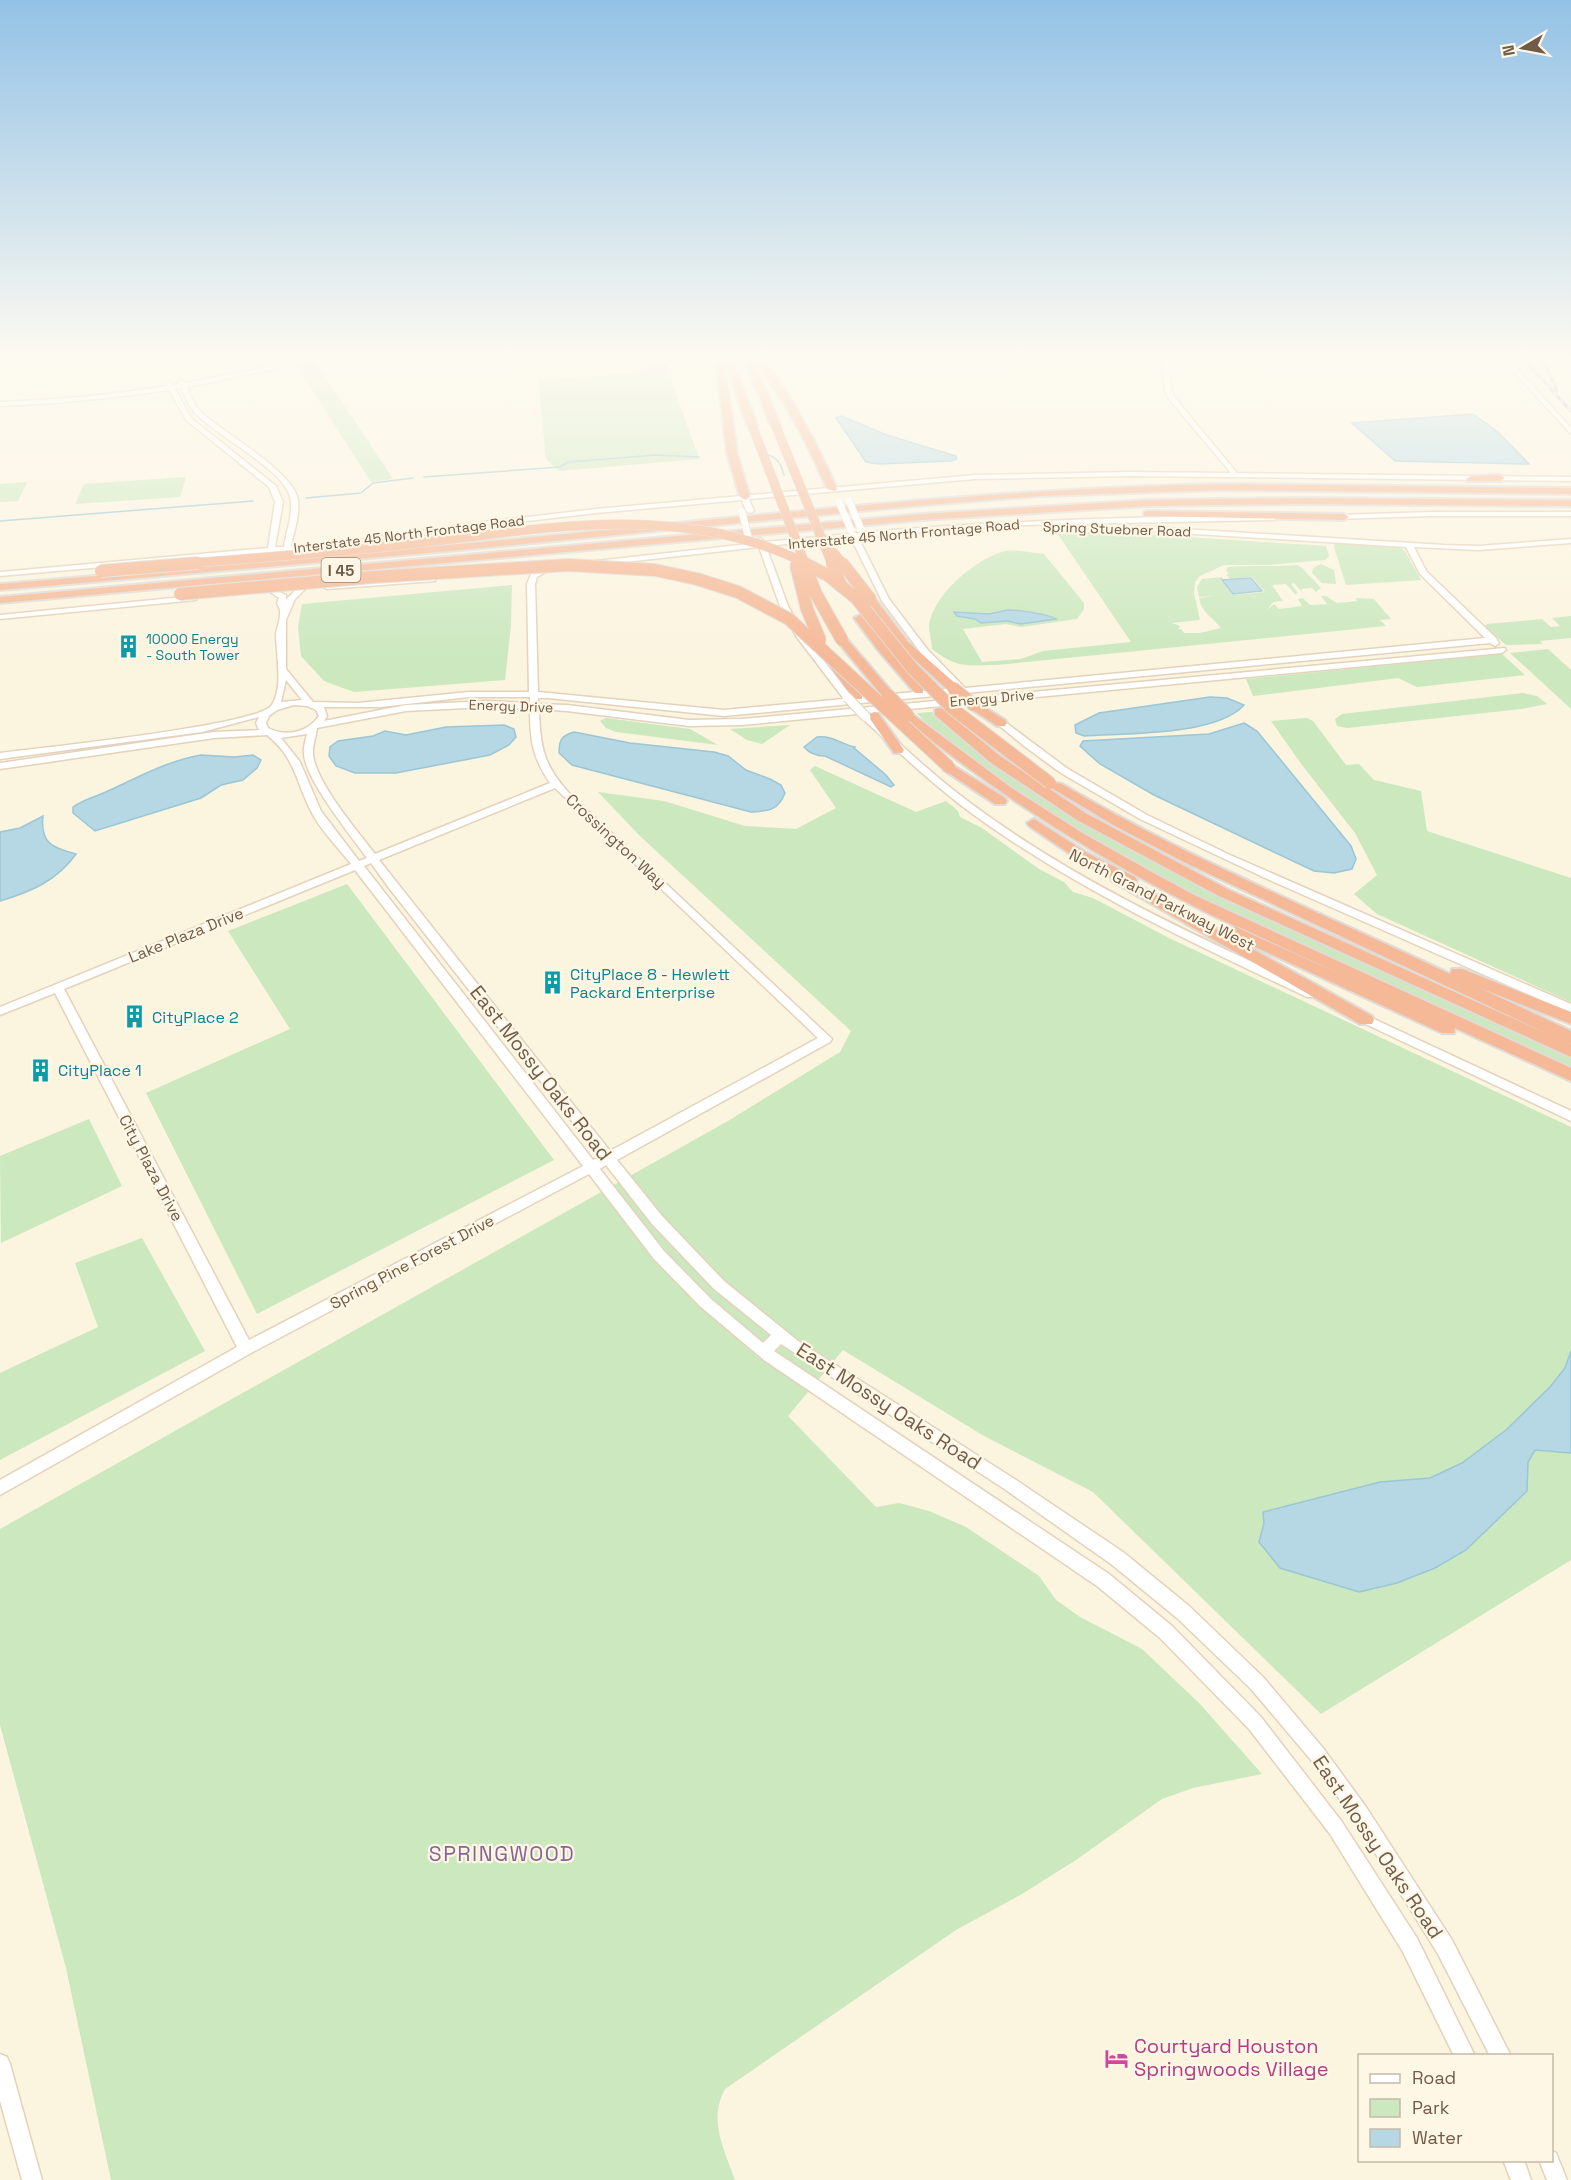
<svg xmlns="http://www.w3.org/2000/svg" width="1571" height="2180" font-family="'Space Grotesk',sans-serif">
	<rect width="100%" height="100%" fill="#fbf4df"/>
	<g fill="#cbe8bf">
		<polygon points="290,355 311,355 393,479 371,482"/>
		<polygon points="665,362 699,459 559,471 546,459 538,380 629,374"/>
		<polygon points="186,477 180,497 75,504 84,484"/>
		<polygon points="27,482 18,501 0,502 0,484"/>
		<path d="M1063 532H1108L1326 546 1329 556 1325 560 1268 565H1224L1200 576 1195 582 1194 593 1200 620 1171 623 1178 625 1180 627 1178 629H1181L1184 633H1200L1221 628C1213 618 1201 612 1199 598L1213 596 1199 597 1197 587 1202 579 1222 577 1223 579H1221L1233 595 1265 592 1252 577 1231 579 1226 575 1229 574 1226 570 1228 567C1251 565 1274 567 1297 565L1301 567 1321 588 1316 592 1312 588 1301 589 1303 593 1294 583 1291 584 1298 593 1295 594 1286 584 1272 585 1283 601 1273 602 1267 610 1274 604 1279 609 1302 606 1298 599 1303 598 1310 605 1327 604 1321 596H1326L1337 603 1357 601 1356 598 1374 599 1391 619 1380 620 1386 626 997 665C966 665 958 669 932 649 932 642 929 633 929 626 932 596 974 560 1002 552 1013 548 1031 553 1044 554L1084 603V609L1077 619 1021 627 1006 624 963 629 982 662 1021 659 1043 651 1131 642 1057 533Z"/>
		<polygon points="1338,542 1399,547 1405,551 1421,580 1346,585 1334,547 1334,544"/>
		<polygon points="1321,564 1334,570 1336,584 1322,583 1312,573 1313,568"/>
		<polygon points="512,585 511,625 505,680 354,692 324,681 301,656 298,627 302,604"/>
		<polygon points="1571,616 1571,638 1540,641 1543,644 1506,645 1485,626 1487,624 1542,619 1551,627 1560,626 1552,618"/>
		<polygon points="1548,649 1571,670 1571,709 1510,653"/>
		<polygon points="1502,654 1525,675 1417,687 1398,678 1253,696 1246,679"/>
		<polygon points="1523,693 1537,696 1547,704 1521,709 1347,728 1337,726 1335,719 1342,714"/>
		<path d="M932 712 934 714 932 715 989 763H993C1093 837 1205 890 1318 941 1403 979 1487 1017 1571 1055V1069L1180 889C1111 853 1043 813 980 766 958 750 934 734 917 713Z"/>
		<polygon points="606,718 690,729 718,745 616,732 606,728 600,721"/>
		<polygon points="1307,718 1313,721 1346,765 1359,764 1374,780 1421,791 1427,831 1571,878 1571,1002 1377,914 1354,894 1377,875 1355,833 1302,765 1271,721"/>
		<polygon points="790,725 762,744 747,740 730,729"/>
		<path d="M815 766 916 812 946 801 958 811 960 817 982 828 1039 869 1064 882 1073 892 1093 898 1169 938 1571 1127V1560L1321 1714 1093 1492 984 1436 843 1350 788 1416 876 1507 899 1503 929 1511 966 1527 1039 1576 1056 1600 1080 1617 1142 1649 1200 1704 1262 1774 1193 1788 1162 1799 1076 1860 1022 1894 956 1930 725 2089C708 2120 724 2149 735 2180H111L66 1968 0 1725V1529L728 1121 840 1052 851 1031 640 836 598 792 664 801 745 826 796 829 836 808 810 770Z"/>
		<polygon points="347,884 554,1160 257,1314 146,1093 290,1029 228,931"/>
		<polygon points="89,1119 122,1186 1,1243 0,1156"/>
		<polygon points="142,1238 205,1351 0,1460 0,1373 98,1327 75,1263"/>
	</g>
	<g fill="#b5d8e4" stroke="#9bc6d5" stroke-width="1.5">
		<polygon points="1473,414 1498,432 1529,464 1395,461 1352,423"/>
		<polygon points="841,416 887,435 956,456 957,459 951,461 879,464 866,462 836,418"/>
		<polygon points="1251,578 1262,591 1233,594 1222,580"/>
		<path d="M1008 610C1019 610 1048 614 1056 619L1021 624 1007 621 981 623 975 619 957 616 954 612 989 614Z"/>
		<path d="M1210 697 1227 698 1244 705C1216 736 1126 733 1084 736L1076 733 1075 725 1099 713Z"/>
		<polygon points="1244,723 1257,731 1351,846 1356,859 1352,869 1334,873 1314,871 1154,795 1100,764 1080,746 1083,741 1209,734"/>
		<polygon points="504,725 514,729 516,737 509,745 490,755 396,773 355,773 336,766 329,756 330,747 338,741 373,736 385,731 406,735 446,727"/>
		<path d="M574 732 630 743 714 752 728 756 746 770 770 779 781 785 785 793C778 811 768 811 751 812L572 765 559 753C559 740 561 736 574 732Z"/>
		<path d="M817 737C833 735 842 745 855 747L854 748 886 775 894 785 891 787 825 756C817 756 809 753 804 747Z"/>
		<path d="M201 755 234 757 253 755 261 760 257 768 243 780 221 785 201 798 95 831 73 813V807C84 799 96 797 108 791 139 777 167 761 201 755Z"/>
		<path d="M43 816C40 843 52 848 76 854 57 881 30 892 0 901V832L20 828Z"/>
		<polygon points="1571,1351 1571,1453 1535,1450 1528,1462 1527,1491 1466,1550 1435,1568 1397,1583 1359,1592 1280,1568 1259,1542 1264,1523 1263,1512 1380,1482 1430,1478 1462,1463 1506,1430 1550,1387 1565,1368"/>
	</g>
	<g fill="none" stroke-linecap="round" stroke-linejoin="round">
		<g stroke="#9bc6d5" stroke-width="1.5">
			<path d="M765 454C777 457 781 463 784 475"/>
			<polyline points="424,477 560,467 568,462 656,455 699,457"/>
			<polyline points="306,498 361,493 373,483 413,478"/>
			<polyline points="0,521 253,501"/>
		</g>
		<defs>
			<g id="secondary">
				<path d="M329 355H342L187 387C190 395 194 404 200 411 222 432 294 472 298 500 300 515 294 531 291 546L351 541 476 523 596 509 975 475 1129 472 1231 473 1169 399 1165 390 1162 355H1168L1171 390 1175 398 1237 473 1571 477V481L1129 476 975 479 749 499 754 511 750 513 746 511 742 500 596 513 476 527 351 545 0 576V572L268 548 275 502 269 487 186 420 169 390C113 398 57 404 0 406V402C56 400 112 395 167 386L166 383 169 381 173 385 179 384 178 381 181 379 185 383ZM181 388C185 396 188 405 194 412 215 435 283 469 290 497 294 513 286 531 284 547H275L283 502 276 486 191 418 175 389Z"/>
				<polygon points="1498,355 1505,355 1571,428 1571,434"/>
				<polygon points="1432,512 1571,512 1571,516 1432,516 1335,519 1331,517 1335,515"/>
				<path d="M1272 516H1275V520L1023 525 858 537 889 599 927 649 965 688 1485 638 1420 574 1406 547 1114 529V525H1117L1444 545 1478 546 1571 539V543L1478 550 1414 547 1426 571 1496 638 1499 643 1495 646 1490 643 724 716 548 698H538V704L567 705 689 720 742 719 1505 648 1506 650 1502 653 742 725 689 726 567 711 539 709C540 746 543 764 568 792L832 1039 830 1042 617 1160 662 1216 724 1281 798 1341 1013 1478 1123 1552 1189 1606 1263 1677 1323 1748 1366 1807 1452 1940 1511 2056H1490L1438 1954 1354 1819 1311 1760 1251 1689 1177 1618 1111 1564 1003 1488 781 1344 774 1351 1109 1574 1172 1626 1261 1717 1342 1822 1417 1938 1475 2056H1454L1403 1952 1330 1834 1249 1729 1160 1638 1097 1586 764 1360 701 1307 654 1259 589 1174 251 1353 0 1495V1480L237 1347 55 993 0 1015V1007L351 864C338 847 320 830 311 811 296 782 295 757 267 735L214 738 0 769V763L214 732 259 730 256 723 259 717 202 732 0 759V753C39 748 254 726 271 706 284 690 276 653 276 634 277 627 281 618 280 611 280 608 278 606 277 603L279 598 269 591 273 589 286 595V600L298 587 305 589 295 599 286 620V669L313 702 358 703 469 692H529L527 584 531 574 545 568 549 570 537 577 535 584 538 692 724 710 844 699 796 636 780 606 759 547 599 565H596V561L757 543 756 540 760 538 765 542 849 534 852 531 856 533C994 521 1133 516 1272 516ZM851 538 882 601 921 653 957 688 850 698V695L804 635 788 606 766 546ZM286 680 302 700 281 702ZM469 697H530V703L486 701 406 705 324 721 327 716 324 707H380ZM294 705 307 706 316 710 319 716C307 733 286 737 268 728L266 723 269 716 277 710ZM486 707 530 709C530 739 532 757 550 783L375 854C359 833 311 777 313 751 313 744 316 736 317 728L406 711ZM307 734C306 740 303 747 304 753 304 778 351 836 367 858L359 861 321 811 300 762 281 738ZM555 788 818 1038 610 1151 379 860ZM371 863 389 888 600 1157 593 1160 364 866ZM355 870 583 1166 249 1340 64 989ZM606 1165 652 1224 714 1289 771 1335 763 1343 711 1299 664 1251 600 1169Z"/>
				<polygon points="432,577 435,577 435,581 327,589 323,587 327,585"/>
				<polygon points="193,596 196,596 196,600 0,619 0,615"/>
				<polygon points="993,713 1068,769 1147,815 1230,855 1571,1004 1571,1013 1265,878 1140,819 1061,773 1024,746 990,718 990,714"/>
				<path d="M866 714 869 715C901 745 933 775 969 802 1074 881 1196 936 1315 991L1317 994 1315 997H1307C1188 941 1067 885 962 806 927 779 895 749 863 719L862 717Z"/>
				<polygon points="1359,1012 1571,1111 1571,1121 1355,1019 1353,1016 1355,1013"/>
				<polygon points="0,2054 7,2057 10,2064 42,2180 22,2180 0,2101"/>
				<polygon points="1552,2151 1556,2153 1567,2180 1547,2180 1539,2160 1552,2160"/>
				<polygon points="1503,2160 1524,2160 1531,2180 1511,2180"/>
			</g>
			<g id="highway">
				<polygon points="715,355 731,356 757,425 752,428 747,425 724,358 737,453 750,497 745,500 740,497 727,453"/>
				<path d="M743 355H760C792 396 816 441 837 489L835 491 827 489C807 441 783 397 751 356L780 424 775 427 770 424Z"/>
				<polygon points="1471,476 1500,475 1505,478 1500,481 1468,481 1466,479"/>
				<path d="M1221 484 1571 488V494L1221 490 1041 496 914 506 450 551 0 590V584C198 567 397 551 595 531 803 511 1011 488 1221 484Z"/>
				<polygon points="1300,498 1571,500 1571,506 1300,504 1149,506 922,520 0,603 0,597 922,514 1149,500"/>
				<polygon points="1148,511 1344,514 1349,517 1344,520 1144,516 1144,512"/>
				<polygon points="873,600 877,601 908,642 957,685 957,691 949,691 900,646 867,603"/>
				<polygon points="860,615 864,616 886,646 923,687 923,693 915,693 878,650 854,618"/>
				<polygon points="842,637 846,638 892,692 892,698 884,698 838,642 836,640"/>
				<polygon points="829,655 833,656 862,693 862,699 854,699 825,660 825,656"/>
				<polygon points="974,701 1005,720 1007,723 1005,726 997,726 970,708 970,702"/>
				<path d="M939 708 943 709 1000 756 1087 814 1229 890 1552 1036 1184 862 1117 827 1050 787 1057 783 1062 784C1186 858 1320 912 1450 974L1452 969H1462L1571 1012V1024L1480 988 1571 1031V1044L1568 1043 1571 1044V1057L1219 896 1077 820 990 762 935 715V709Z"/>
				<path d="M908 711 1013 789 1084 834 1157 875 1194 895 1571 1068V1081L1455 1028 1454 1033H1442L1229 935 1227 931 1229 927H1239L1357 982C1299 955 1239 930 1182 900 1083 849 990 789 904 718L902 715Z"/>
				<polygon points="874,712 878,713 902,747 904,750 902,753 894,753 868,716"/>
				<polygon points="949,763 1005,798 1007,801 1005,804 995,804 944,770 943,767 944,764"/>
				<polygon points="1034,819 1087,853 1135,877 1137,880 1135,883 1372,1016 1374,1020 1372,1024 1360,1024 1112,881 1111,876 1085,864 1029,826 1027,823"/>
			</g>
		</defs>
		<use href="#secondary" stroke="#e4d2ba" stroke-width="3"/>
		<use href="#highway" stroke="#e0dbd7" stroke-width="4"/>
		<use href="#secondary" fill="#fff" fill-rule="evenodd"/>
		<use href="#highway" fill="#f5b997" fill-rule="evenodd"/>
		<defs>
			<g id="rail">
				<polyline points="1520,355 1571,411"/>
				<polyline points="1538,355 1546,366 1557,391"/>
			</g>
		</defs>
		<use href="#rail" stroke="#b7a0c3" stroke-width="3"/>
		<use href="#rail" stroke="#fff7e5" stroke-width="1.5" stroke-dasharray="5" stroke-linecap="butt"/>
		<defs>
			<g id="secondary-bridge-far1">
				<polyline points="849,501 861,529"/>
				<polyline points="839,502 851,530"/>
				<polyline points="742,512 749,540"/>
			</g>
			<polyline id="secondary-bridge" points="847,697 866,717"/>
			<g id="highway-bridge-far1">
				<polyline points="775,424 832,564"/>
				<polyline points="752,425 805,564"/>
				<polyline points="833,552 843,564"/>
				<path d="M180 564C254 558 328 553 402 545 536 530 681 499 807 564"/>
			</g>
			<g id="highway-bridge">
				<polyline points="804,563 816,594 842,640"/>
				<polyline points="804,563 829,576 856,598 912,668 953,709 1050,783"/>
				<polyline points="832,563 841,586"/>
				<polyline points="842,563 871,600"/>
				<polyline points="796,565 807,609 820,640"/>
				<polyline points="101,571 198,563"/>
				<polyline points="180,594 373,577 568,565 655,570 697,579 738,592 789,619 949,767"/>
				<polyline points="953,688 974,705"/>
				<polyline points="888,695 908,715"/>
			</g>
		</defs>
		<use href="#secondary-bridge-far1" stroke="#e4d2ba" stroke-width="8" stroke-linecap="butt"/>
		<use href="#secondary-bridge" stroke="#e4d2ba" stroke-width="11" stroke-linecap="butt"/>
		<use href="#highway-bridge-far1" stroke="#e0dbd7" stroke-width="10" stroke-linecap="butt"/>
		<use href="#highway-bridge" stroke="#e0dbd7" stroke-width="14" stroke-linecap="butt"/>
		<use href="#secondary-bridge-far1" stroke="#fff" stroke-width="7"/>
		<use href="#secondary-bridge" stroke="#fff" stroke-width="9"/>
		<use href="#highway-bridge-far1" stroke="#f5b997" stroke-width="9"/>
		<use href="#highway-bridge" stroke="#f5b997" stroke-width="12"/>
	</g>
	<linearGradient id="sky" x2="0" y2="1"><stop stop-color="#93c2e6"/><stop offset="0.54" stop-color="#fdfaf1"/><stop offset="1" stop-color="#fdfaf1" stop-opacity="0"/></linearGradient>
	<rect width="1571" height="661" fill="url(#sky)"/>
	<defs>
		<symbol id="building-bare" viewBox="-9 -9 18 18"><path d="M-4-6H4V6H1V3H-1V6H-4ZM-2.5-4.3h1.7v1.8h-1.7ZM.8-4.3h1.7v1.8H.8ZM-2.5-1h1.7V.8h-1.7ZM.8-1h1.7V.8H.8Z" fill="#0f9aa8" stroke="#fff7e5" stroke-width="2.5" paint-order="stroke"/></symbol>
		<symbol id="hotel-bare" viewBox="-9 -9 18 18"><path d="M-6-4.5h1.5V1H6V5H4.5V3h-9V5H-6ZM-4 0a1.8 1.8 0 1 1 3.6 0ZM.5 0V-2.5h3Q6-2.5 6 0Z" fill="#d1479c" stroke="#fff7e5" stroke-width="2.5" paint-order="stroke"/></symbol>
	</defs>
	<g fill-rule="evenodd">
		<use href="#building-bare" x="112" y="630" width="33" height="33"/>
		<use href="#building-bare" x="536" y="966" width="33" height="33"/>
		<use href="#building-bare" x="118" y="1000" width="33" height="33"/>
		<use href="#building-bare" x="24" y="1054" width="33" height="33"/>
		<use href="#hotel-bare" x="1100" y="2042" width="33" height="33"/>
	</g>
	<g text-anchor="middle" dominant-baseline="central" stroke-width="4.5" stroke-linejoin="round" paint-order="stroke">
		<g font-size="14" fill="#715b48" stroke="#fff7e5">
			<text transform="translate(1117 529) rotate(2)">Spring Stuebner Road</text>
			<text transform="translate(409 534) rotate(-7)">Interstate 45 North Frontage Road</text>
			<text transform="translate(904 534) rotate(-5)">Interstate 45 North Frontage Road</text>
			<text transform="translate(992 698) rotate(-5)">Energy Drive</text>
			<text transform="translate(511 706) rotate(2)">Energy Drive</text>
		</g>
		<g font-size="14" fill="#0d838f" stroke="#fff7e5" text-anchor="start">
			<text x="146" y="639">10000 Energy<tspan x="146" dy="16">- South Tower</tspan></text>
		</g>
		<rect fill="#fff7e5" stroke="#9c8a77" stroke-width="1.5" x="321.5" y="558" width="39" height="24" rx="4.5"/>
		<g font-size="15" font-weight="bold" fill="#715b48">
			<text x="341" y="570">I 45</text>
		</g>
		<g font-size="16" fill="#715b48" stroke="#fff7e5">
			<text transform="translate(616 841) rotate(43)">Crossington Way</text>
			<text transform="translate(1162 900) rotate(27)">North Grand Parkway West</text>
			<text transform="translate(186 935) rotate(-22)">Lake Plaza Drive</text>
			<text transform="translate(151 1168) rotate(62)">City Plaza Drive</text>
			<text transform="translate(412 1262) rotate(-28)">Spring Pine Forest Drive</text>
		</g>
		<g font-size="16" fill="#0d838f" stroke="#fff7e5" text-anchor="start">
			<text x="570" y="974">CityPlace 8 - Hewlett<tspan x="570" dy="18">Packard Enterprise</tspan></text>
			<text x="152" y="1017">CityPlace 2</text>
			<text x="58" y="1070">CityPlace 1</text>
		</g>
		<g font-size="20" fill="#715b48" stroke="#fff7e5">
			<text transform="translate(541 1073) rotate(52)">East Mossy Oaks Road</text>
			<text transform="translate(889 1406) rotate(33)">East Mossy Oaks Road</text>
			<text transform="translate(1378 1847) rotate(56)">East Mossy Oaks Road</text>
		</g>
		<g font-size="20" fill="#b23c85" stroke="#fff7e5" text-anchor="start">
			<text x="1134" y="2046">Courtyard Houston<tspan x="1134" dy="23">Springwoods Village</tspan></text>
		</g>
		<g font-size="21" letter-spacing="1.5" fill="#896395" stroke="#fff7e5">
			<text x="502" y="1853">SPRINGWOOD</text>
		</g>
	</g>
	<rect x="1358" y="2054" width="195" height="108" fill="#fff7e5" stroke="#c6b9a6" stroke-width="1.5"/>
	<rect x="1370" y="2074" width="30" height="9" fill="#ffffff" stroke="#c6b9a6" stroke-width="1.5"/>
	<text x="1412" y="2084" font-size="18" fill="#715b48">Road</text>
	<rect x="1370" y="2099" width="30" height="18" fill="#cbe8bf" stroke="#c6b9a6" stroke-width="1.5"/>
	<text x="1412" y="2114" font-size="18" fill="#715b48">Park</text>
	<rect x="1370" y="2129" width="30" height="18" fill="#b5d8e4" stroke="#c6b9a6" stroke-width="1.5"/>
	<text x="1412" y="2144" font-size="18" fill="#715b48">Water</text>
	<g transform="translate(1523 48) rotate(260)" stroke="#fff7e5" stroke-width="4.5" paint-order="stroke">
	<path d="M0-4.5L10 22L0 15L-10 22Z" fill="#715b48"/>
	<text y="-9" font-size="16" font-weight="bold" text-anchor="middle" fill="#715b48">N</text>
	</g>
</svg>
